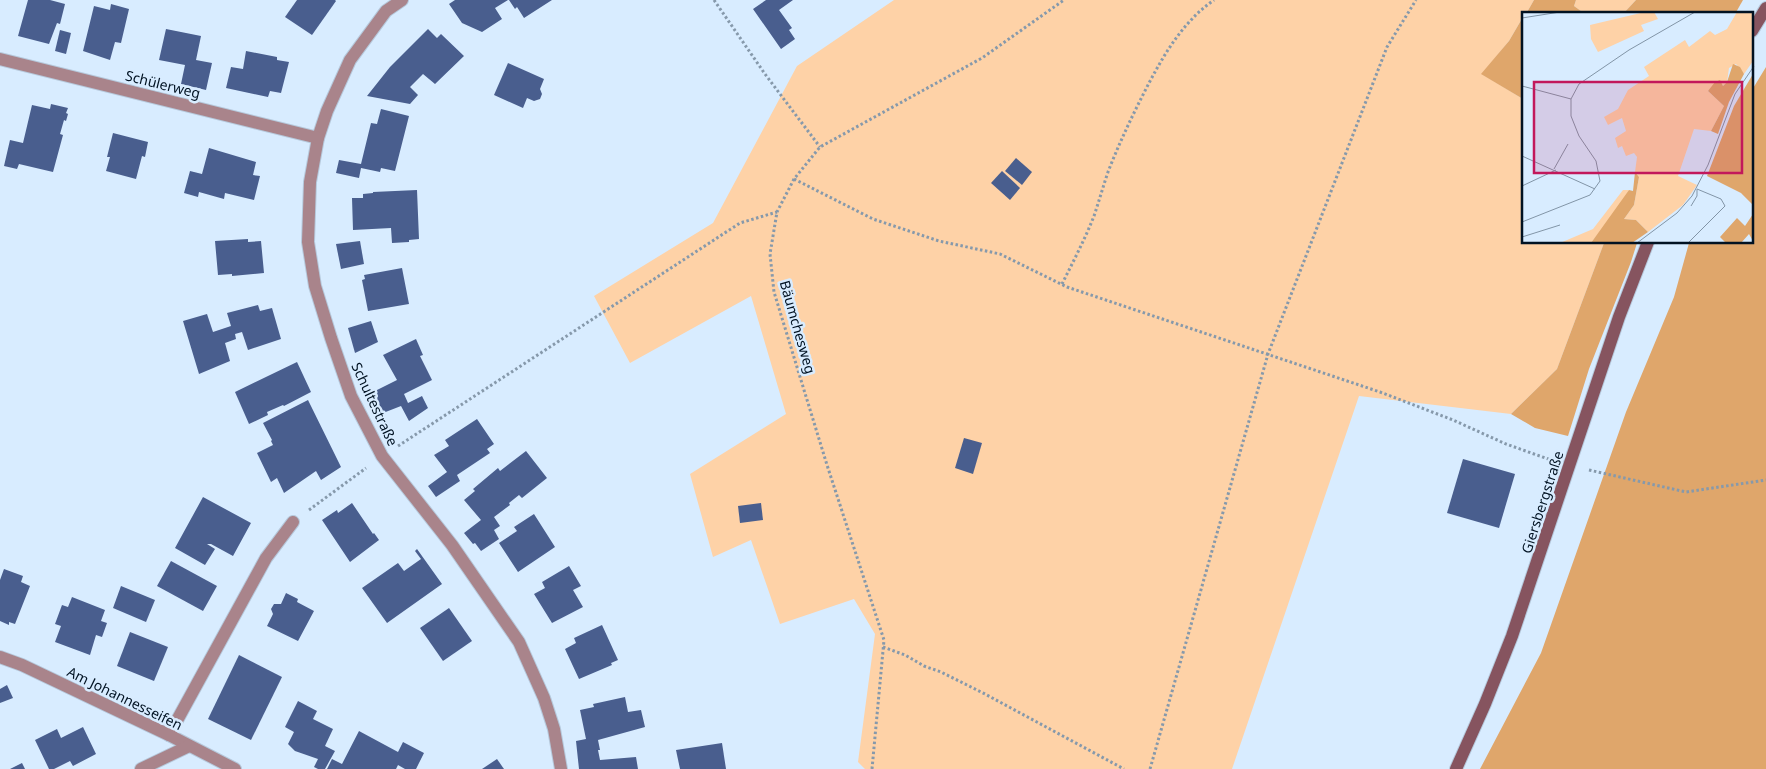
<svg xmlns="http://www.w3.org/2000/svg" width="1766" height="769" font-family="'Noto Sans',sans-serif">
	<rect width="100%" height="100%" fill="#d8ecff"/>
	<g fill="#fed2a7">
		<polygon points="894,0 1534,0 1526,14 1524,14 1523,17 1509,41 1482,74 1523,99 1524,242 1604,243 1557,369 1511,414 1359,396 1232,769 865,769 858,762 875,634 854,599 780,624 751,540 713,557 690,474 786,414 751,296 630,363 594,296 713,223 797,66"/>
		<polygon points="1576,0 1636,0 1623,14 1585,14 1574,6"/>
	</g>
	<g fill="#dfa66b">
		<polygon points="1534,0 1576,0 1574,6 1585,14 1526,14"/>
		<polygon points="1636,0 1743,0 1735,14 1623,14"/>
		<polygon points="1523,17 1524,99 1523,99 1481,74 1509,41"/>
		<polygon points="1766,67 1766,769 1480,769 1541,653 1626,412 1674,297 1689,243 1752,242 1752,90"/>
		<polygon points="1604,243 1637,243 1631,262 1589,369 1568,436 1535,428 1511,414 1557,369"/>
	</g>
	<g fill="#495e8e">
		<polygon points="28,0 50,0 65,4 60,24 57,23 49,44 18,36"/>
		<polygon points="297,0 335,0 336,1 312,35 285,17"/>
		<polygon points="455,0 508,0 495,8 502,19 482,32 462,23 449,4"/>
		<polygon points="509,0 552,0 524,18 517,7 515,9"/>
		<polygon points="766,0 793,0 779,10 792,28 789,30 795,39 781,49 753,9"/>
		<polygon points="111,4 129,9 121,43 115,42 110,60 83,51 94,6 110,10"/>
		<polygon points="166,29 201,36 196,60 212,63 206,90 181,84 185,65 159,60"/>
		<polygon points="428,29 437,38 441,34 464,56 435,84 423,74 410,87 418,95 410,104 367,96 390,67"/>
		<polygon points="60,30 71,33 66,54 55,51"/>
		<polygon points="246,51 277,57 277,60 289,62 281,93 270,91 268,97 226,88 231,67 243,69"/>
		<polygon points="508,63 544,79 540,89 542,94 540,99 534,101 527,98 523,108 494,95"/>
		<polygon points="51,104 68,108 66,113 68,114 66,121 64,120 60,134 63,135 53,172 19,164 17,169 4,166 10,140 23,143 32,105 50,109"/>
		<polygon points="381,109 409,116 395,171 381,168 380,172 361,168 359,178 336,173 339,160 361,164 371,123 377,124"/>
		<polygon points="113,133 148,142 145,157 142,156 136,179 106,171 110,157 107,157"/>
		<polygon points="209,148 256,162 253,175 260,176 254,200 225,193 224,199 199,192 198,197 184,193 190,171 202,174"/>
		<polygon points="1016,158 1032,172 1022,185 1005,171"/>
		<polygon points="1002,171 1020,188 1010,200 991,183"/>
		<polygon points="417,190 419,239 409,240 409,242 392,243 391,228 353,230 352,198 363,198 363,194 373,193 373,192"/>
		<polygon points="248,239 248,242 261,241 264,273 232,276 232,274 218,275 215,241"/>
		<polygon points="360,241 364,264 341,269 336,244"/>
		<polygon points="402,268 409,304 368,311 362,280 365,279 364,275"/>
		<polygon points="258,305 260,311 272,308 281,339 248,350 242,332 235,334 236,339 225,343 230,361 199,374 183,321 207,314 213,332 231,326 227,313"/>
		<polygon points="371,321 378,342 355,353 348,328"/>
		<polygon points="416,339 423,355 420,356 432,380 404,394 408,403 422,396 428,408 409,421 401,406 383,413 373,392 397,380 383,355"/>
		<polygon points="297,362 311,392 284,406 283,405 267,412 268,415 249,424 235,392"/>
		<polygon points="308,400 341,467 321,480 316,471 284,493 277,478 271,482 257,453 273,445 271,441 272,440 263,423"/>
		<polygon points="477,419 494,444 487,449 490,453 457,475 460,481 436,497 428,486 447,472 434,455 449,446 445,440"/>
		<polygon points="964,438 982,443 973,474 955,468"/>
		<polygon points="526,451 547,478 522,498 519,495 509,503 510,505 494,517 500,526 494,530 499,539 481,551 475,543 473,544 464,533 481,520 464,500 475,491 473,489 498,468 500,471"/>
		<polygon points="1463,459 1515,474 1499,528 1447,513"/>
		<polygon points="203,497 251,523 233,556 211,544 207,544 215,549 205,565 175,548"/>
		<polygon points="352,503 373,534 374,533 379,540 350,562 322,520 337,510 338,513"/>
		<polygon points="761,503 763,520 740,523 738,506"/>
		<polygon points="534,514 555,547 518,572 499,543 517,531 514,527"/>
		<polygon points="417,549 442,584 387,623 362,588 398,563 404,571 421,559 415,551"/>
		<polygon points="171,561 217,586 203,611 157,586"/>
		<polygon points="569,566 581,586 573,590 583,607 552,623 534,594 545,588 542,582"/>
		<polygon points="4,569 23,576 21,582 30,586 15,624 9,622 9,625 0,621 0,580"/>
		<polygon points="121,586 155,600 146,622 113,608"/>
		<polygon points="286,593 298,599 297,602 314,611 298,641 267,626 273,614 271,609 274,604 281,604"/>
		<polygon points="72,597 105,610 101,621 107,623 102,637 96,635 90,655 55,642 61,626 55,624 62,605 68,607"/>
		<polygon points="449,608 472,641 443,661 420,628"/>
		<polygon points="602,625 618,660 611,663 612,665 579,679 565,649 576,643 574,638"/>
		<polygon points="130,632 168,647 154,681 117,666"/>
		<polygon points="239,655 282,677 251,740 208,719"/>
		<polygon points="7,685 13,698 0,703 0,689"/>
		<polygon points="625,697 628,712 641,710 645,727 598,740 600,750 598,750 600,760 636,757 638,769 579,769 576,741 586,739 580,710 594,707 593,704"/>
		<polygon points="298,701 317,711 313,719 333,729 325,746 335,751 325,769 318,769 314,767 318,759 295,751 288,744 294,732 285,727"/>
		<polygon points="83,727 96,754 73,766 70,761 54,769 49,769 35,740 57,729 61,738"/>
		<polygon points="359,731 398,752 403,742 424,753 416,769 405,769 398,765 396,769 327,769 332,759 342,764"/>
		<polygon points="722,743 726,769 680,769 676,750"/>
		<polygon points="497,759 504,769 482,769"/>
		<polygon points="22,763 25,769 10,769"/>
	</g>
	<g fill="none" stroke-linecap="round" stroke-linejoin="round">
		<defs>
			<polyline id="lane" points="169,735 266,558 293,522"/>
			<g id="street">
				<polyline points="402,0 386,11 350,60 327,111 318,138 310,182 308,242 315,286 331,338 351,396 382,456 452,545 519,642 544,698 554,729 561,769"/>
				<polyline points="0,59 318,138"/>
				<polyline points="0,657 22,665 169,735 235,769"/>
				<polyline points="141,769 189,746"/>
			</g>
			<g id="secondary">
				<polyline points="1752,31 1766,8"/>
				<polyline points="1456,769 1485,704 1512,636 1619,317 1648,242"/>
			</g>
		</defs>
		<use href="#lane" stroke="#b6c9dc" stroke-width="14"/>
		<use href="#street" stroke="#b6c9dc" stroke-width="14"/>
		<use href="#secondary" stroke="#b6c9dc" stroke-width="14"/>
		<g stroke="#8699ab" stroke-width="3" stroke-dasharray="2.5 2.5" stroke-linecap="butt">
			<polyline points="714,0 765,74 820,147"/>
			<polyline points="794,179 873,219 939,241 1000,254 1067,287 1380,392 1453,420 1506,444 1551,460"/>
			<path d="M1062 284C1073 262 1085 239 1094 216 1099 201 1103 187 1108 172 1120 141 1134 112 1149 83 1166 51 1184 21 1214 0"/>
			<polyline points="398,446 740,223 777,212"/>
			<polyline points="1589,470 1686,492 1766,480"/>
			<polyline points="309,510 366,468"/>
			<polyline points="883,647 905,655 924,666 941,672 985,694 1124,769"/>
			<polyline points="872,769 884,640 827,465 774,292 770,254 777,212 794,179 820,147 982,58 1064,0"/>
			<polyline points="1150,769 1268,354 1387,47 1416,0"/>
		</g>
		<use href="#lane" stroke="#a9848b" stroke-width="12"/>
		<use href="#street" stroke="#a9848b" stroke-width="12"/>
		<use href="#secondary" stroke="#86545f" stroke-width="12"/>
	</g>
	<g text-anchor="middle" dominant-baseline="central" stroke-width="5" stroke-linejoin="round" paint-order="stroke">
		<g font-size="14" fill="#011222" stroke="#d8ecff">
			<text transform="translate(163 84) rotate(14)">Schülerweg</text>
			<text transform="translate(798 327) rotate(74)">Bäumchesweg</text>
			<text transform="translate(375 404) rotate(65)">Schultestraße</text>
			<text transform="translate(1542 502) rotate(-72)">Giersbergstraße</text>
			<text transform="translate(125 698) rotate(26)">Am Johannesseifen</text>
		</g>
	</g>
	<g transform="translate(1522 12)">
		<rect width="231" height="231" fill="#d8ecff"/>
		<path d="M123 0H132L136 7 119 13 122 19 76 40 69 27 68 13ZM215 0H231V49L222 62 214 52 207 56 205 70 201 74 198 69 186 79 202 94 189 119 172 117 156 164 175 173 161 193 126 220 114 208 102 207 112 193 117 165 113 160 115 145 112 141 104 144 100 134 96 136 93 126 104 119 100 106 86 113 82 105 96 97 106 78 127 64 122 55 163 28 167 35 188 19 193 23 205 17ZM101 178H107L102 189 69 231H38L71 217Z" fill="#fed2a7"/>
		<path d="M211 52 218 55 222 62 207 90 196 122 189 119 202 94 186 79 193 70 198 68 201 74 205 70ZM231 62V193L219 181 185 164 212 94ZM113 160 117 165 112 193 102 207 114 208 126 220 110 231H69L107 178 111 179ZM231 202V229L227 222 219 231H204L198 225 215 206 223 214Z" fill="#dfa66b"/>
		<path fill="none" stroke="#8295a7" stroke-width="1" d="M0 6 38 0M0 74 49 87M0 144 73 177M32 157 46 132M0 174 34 158M169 194 175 184V177M0 210 68 183 78 169 74 149 57 124 49 104V87L57 72 107 38 173 0M0 225 38 213M115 231 155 201 170 184 186 153 213 82 232 54M166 231 203 194 199 187 175 177"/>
		<path fill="#c2185b" fill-opacity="0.15" stroke="#c2185b" stroke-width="2.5" d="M12 70H220V161H12Z"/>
		<rect width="231" height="231" fill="none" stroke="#011222" stroke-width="2.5"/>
	</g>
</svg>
